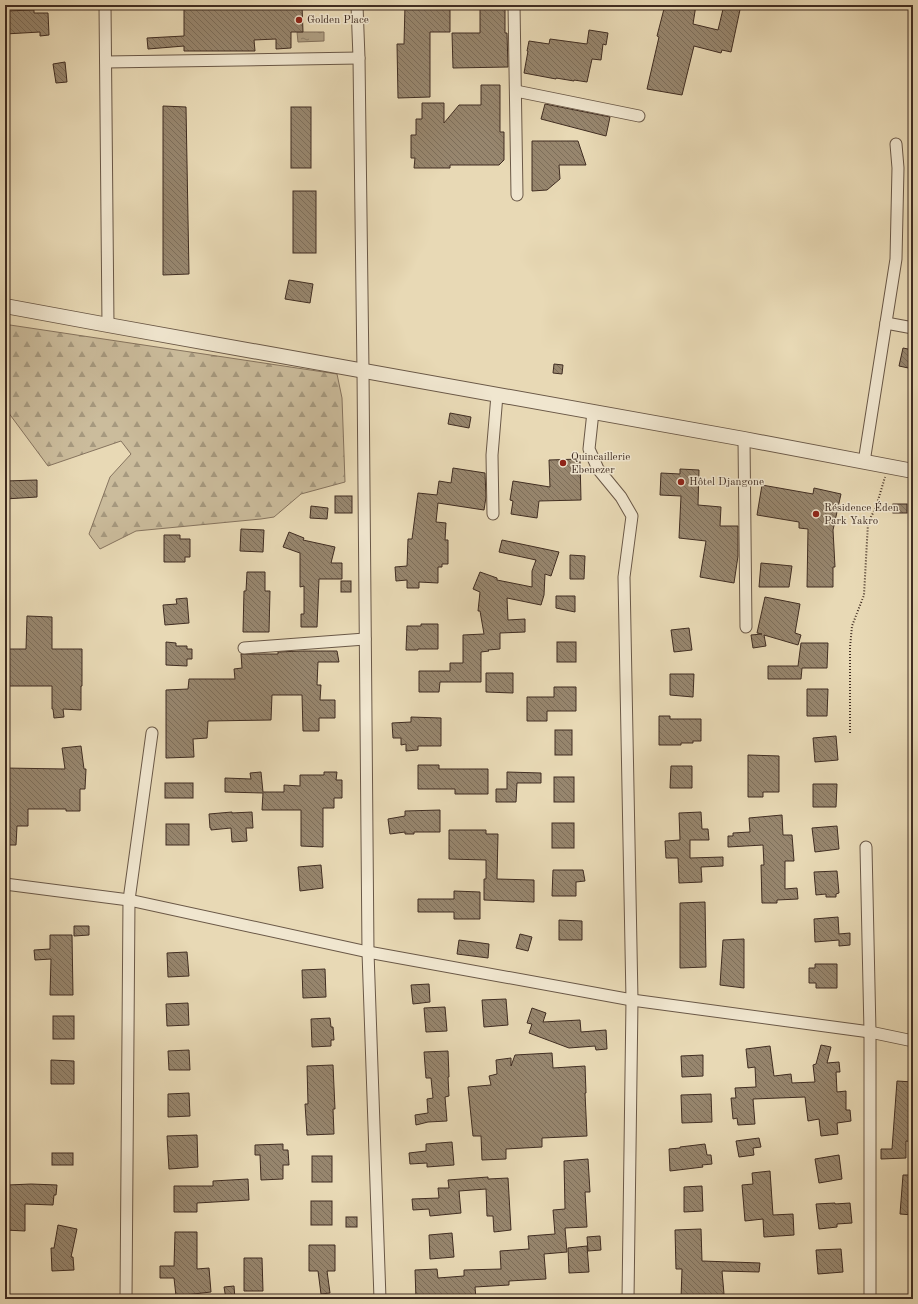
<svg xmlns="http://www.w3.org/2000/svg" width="918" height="1304" font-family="'Old Standard TT',serif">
	<defs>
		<pattern id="forest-firs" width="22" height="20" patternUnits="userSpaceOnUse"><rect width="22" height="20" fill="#cbbc9c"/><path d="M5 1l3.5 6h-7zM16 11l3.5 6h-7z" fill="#a6997f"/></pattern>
		<pattern id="water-ripples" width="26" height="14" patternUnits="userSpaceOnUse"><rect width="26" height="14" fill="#af9f83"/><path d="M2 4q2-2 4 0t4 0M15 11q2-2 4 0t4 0" fill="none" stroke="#90826b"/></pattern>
		<pattern id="building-back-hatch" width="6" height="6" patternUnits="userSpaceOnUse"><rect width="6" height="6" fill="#97866e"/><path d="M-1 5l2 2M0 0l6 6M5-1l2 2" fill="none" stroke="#7d6e5a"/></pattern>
	</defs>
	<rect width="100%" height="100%" fill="#e8d9b5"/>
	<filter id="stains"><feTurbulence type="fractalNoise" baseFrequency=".005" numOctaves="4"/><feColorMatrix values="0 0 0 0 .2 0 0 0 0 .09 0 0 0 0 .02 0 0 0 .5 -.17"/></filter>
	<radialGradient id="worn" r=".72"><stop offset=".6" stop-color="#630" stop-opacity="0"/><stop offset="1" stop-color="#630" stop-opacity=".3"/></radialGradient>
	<polygon fill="url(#forest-firs)" stroke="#86745f" points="10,325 337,374 342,398 345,482 301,494 274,517 261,519 136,531 100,549 89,534 110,477 131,454 121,441 48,466 5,408 5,336"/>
	<polygon fill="url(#water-ripples)" stroke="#83715c" points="297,32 324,32 324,41 298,42"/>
	<g fill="url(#building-back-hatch)" stroke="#402d22">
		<polygon points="184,5 302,5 303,32 291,32 291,48 276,49 276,39 254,40 255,51 184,51 184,46 148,49 147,38 184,36"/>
		<polygon points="405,5 450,5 450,32 430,32 430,97 398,98 397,44 404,44"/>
		<polygon points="480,5 505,5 505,33 507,33 508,67 453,68 452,33 480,33"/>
		<polygon points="665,5 696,5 693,24 718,30 724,5 741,5 731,52 722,50 721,53 694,46 682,95 647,89 659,37 657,36"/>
		<polygon points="34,10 34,13 48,13 49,35 40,36 40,32 5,34 5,11"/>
		<polygon points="589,30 608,33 606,45 603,44 601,60 592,59 587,82 574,80 574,81 556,78 556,79 524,73 528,51 527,51 529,41 549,44 550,39 587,44"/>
		<polygon points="65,62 67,82 56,83 53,64"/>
		<polygon points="481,85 500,85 500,132 504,132 504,160 499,165 450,165 450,168 414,168 415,158 411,158 411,135 416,135 416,119 422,119 422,103 444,103 444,123 459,105 481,105"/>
		<polygon points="545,104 610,117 606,136 541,119"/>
		<polygon points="163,106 186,107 189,274 163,275"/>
		<rect x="291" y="107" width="20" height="61"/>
		<polygon points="532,141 578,141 586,165 559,165 560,179 547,190 532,191"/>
		<rect x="293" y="191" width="23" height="62"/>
		<polygon points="289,280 313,284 310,303 285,299"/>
		<polygon points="903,348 913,350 913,369 899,366"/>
		<polygon points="554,364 563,365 562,374 553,373"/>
		<polygon points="450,413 471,417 469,428 448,424"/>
		<polygon points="580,459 581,500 539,501 537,518 511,514 513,501 510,500 513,481 550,487 549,460"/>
		<polygon points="453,468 485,473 486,497 484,510 438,503 436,522 446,523 445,540 448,540 448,564 442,564 442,567 438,567 438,583 419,582 419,588 407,588 407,580 396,581 395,567 407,566 408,539 412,539 418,493 437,495 439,481 451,483"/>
		<polygon points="680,469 699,470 698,505 721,507 720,526 738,526 738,556 734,583 700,577 706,541 679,538 681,496 660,495 661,473 680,474"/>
		<polygon points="37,480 37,497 5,499 5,481"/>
		<polygon points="762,485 813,494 814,488 841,494 833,530 835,567 833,567 833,587 807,587 808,529 799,528 799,522 757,515"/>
		<rect x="335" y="496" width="17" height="17"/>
		<rect x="893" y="504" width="14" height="9"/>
		<polygon points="311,506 328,508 327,519 310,518"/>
		<polygon points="241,529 264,530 263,552 240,551"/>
		<polygon points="289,532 304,538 303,540 335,547 331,563 342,563 342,579 319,579 317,627 301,627 301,614 304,614 304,586 300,587 300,553 283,547"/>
		<polygon points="164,535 180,535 180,539 190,539 190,557 185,557 185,562 164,562"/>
		<polygon points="502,540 559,552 551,576 545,574 544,595 541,605 507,598 508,620 525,619 525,632 500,633 500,649 488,650 489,651 481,652 481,682 440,682 439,692 419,692 419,671 450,671 450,663 463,663 463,635 484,634 480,611 478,611 480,592 473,589 480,572 497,578 497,580 532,587 532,571 536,560 499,552"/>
		<polygon points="570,555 585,556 584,579 570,579"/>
		<polygon points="761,563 792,566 789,587 759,587"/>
		<polygon points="247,572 265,572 265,591 270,591 269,632 243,632 244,591 246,591"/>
		<rect x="341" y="581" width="10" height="11"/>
		<polygon points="556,596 575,596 575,612 556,608"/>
		<polygon points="765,597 800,604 795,633 801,635 798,645 764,635 766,646 753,648 751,635 762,634 757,633"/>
		<polygon points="187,598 189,623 165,625 163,605 177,604 176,599"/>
		<polygon points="27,616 52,617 52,649 82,649 82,686 81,686 81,710 63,709 64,717 54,718 53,709 52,709 52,686 5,686 5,649 26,649"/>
		<polygon points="421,624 438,624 438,649 418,649 418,650 406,650 407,626 421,626"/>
		<polygon points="689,628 692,650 674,652 671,630"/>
		<polygon points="166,642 176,643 176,646 187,646 187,649 192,649 192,659 187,659 187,666 166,665"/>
		<rect x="557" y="642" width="19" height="20"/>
		<polygon points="801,643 828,643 827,668 802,668 801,679 768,679 768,666 798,666"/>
		<polygon points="301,651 337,651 339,662 318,662 317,685 321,685 320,700 335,700 335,718 319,718 319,731 303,731 302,695 272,695 271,720 208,721 207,738 193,739 194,757 166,758 166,690 188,689 189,679 235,679 234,669 242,668 241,654 278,654 278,652"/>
		<polygon points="486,673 513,673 513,693 486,692"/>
		<polygon points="670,674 694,674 693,697 670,695"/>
		<polygon points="554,687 576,687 576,711 547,711 547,721 527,721 527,697 554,697"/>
		<polygon points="807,689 828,689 827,716 807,716"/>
		<polygon points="659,716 670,716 670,719 701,719 701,741 693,741 693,743 681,743 681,745 659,745"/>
		<polygon points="411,717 441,718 441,746 418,746 418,750 406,751 406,744 401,745 401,738 393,738 392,723 411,722"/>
		<rect x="555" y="730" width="17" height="25"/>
		<polygon points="836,736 838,760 815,762 813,738"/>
		<polygon points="81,746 84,769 86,769 85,789 80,789 80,811 66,811 66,809 28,809 28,826 17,826 16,845 5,845 5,768 65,769 62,748"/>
		<polygon points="748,755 779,756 779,792 763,792 763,797 748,797"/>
		<polygon points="418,765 439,765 439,769 488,769 488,794 455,794 455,789 418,789"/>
		<polygon points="671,766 692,766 692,788 670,788"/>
		<polygon points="261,772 263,792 284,792 284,785 300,786 300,775 324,775 324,772 337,772 336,780 342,780 342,798 334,798 334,808 323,808 323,847 301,846 301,810 262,810 263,793 225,792 225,778 251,779 250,773"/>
		<polygon points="507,772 541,773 541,783 517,783 516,802 496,802 496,789 507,789"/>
		<rect x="554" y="777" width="20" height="25"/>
		<rect x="165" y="783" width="28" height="15"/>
		<polygon points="813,784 837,784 836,807 813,807"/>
		<polygon points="440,810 440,832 414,832 414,834 405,834 405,832 390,834 388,819 405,816 405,811"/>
		<polygon points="232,812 232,813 252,812 253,828 246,828 247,841 232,842 231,828 211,830 211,828 210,828 209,814"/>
		<polygon points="701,812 702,829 708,829 709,840 690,840 690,858 723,857 723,866 701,867 702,882 679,883 678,858 666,858 665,841 680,840 679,813"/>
		<polygon points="782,815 783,835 792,835 794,861 785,861 785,889 797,888 798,899 777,900 777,903 762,903 761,865 764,865 763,845 728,847 728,836 733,836 733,833 750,832 749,818"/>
		<rect x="552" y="823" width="22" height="25"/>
		<rect x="166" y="824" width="23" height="21"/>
		<polygon points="837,826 839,849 815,852 812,828"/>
		<polygon points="449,830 486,830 486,834 498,834 497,879 534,880 534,902 484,900 484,879 486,879 486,860 449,859"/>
		<polygon points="321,865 323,888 300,891 298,867"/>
		<polygon points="553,870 583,870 585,881 576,882 576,896 552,896"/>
		<polygon points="837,871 839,893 836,894 836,897 826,897 826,894 816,895 814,872"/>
		<polygon points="454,891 480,892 480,919 454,919 454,912 418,912 418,899 454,899"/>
		<polygon points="705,902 706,967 680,968 680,903"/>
		<polygon points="838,917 839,934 850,933 850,945 839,946 839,940 815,942 814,919"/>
		<polygon points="559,920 582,921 582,940 559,940"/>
		<polygon points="74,926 89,926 89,935 74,936"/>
		<polygon points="520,934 532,937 528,951 516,948"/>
		<polygon points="50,935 72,935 73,995 50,995 51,959 35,960 34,950 50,949"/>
		<polygon points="744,939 744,988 720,985 723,940"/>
		<polygon points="459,940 489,944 488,958 457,954"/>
		<polygon points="187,952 189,976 168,977 167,953"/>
		<polygon points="815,964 837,964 837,988 816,988 816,983 809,983 809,968 815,968"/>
		<polygon points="325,969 326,997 303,998 302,970"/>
		<polygon points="429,984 430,1002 413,1004 411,985"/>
		<polygon points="506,999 508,1025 484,1027 482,1000"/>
		<polygon points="188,1003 189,1025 167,1026 166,1004"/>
		<polygon points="445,1007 447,1031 426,1032 424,1008"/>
		<polygon points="532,1008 546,1013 543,1022 580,1020 581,1032 606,1030 607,1049 596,1050 595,1046 569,1048 529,1033 532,1024 527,1023"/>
		<rect x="53" y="1016" width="21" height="23"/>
		<polygon points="330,1018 331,1027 333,1027 334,1040 331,1040 331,1046 312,1047 311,1019"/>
		<polygon points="821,1045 831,1047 827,1063 839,1062 840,1072 836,1072 837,1092 846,1091 846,1110 850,1110 851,1121 837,1123 838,1134 821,1136 819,1119 808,1121 805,1097 753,1099 755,1124 738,1125 737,1118 733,1119 731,1098 736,1098 735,1088 756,1087 755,1067 748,1068 746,1049 770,1046 774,1076 791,1074 792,1083 815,1082 813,1065 816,1064"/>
		<polygon points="189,1050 190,1070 169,1070 168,1051"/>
		<polygon points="448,1051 449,1077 448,1077 449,1096 445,1097 447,1121 428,1122 416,1125 415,1115 428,1113 427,1099 433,1098 431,1078 426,1078 424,1052"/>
		<polygon points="552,1053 553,1068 585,1066 586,1093 585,1093 587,1136 542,1138 542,1147 506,1149 506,1159 482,1160 481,1136 473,1136 468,1087 491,1085 489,1076 497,1074 496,1060 511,1058 511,1066 515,1055"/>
		<polygon points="703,1055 703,1076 682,1077 681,1056"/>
		<polygon points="51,1060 74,1061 74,1084 51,1084"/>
		<polygon points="333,1065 335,1109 333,1109 334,1134 307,1135 305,1104 308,1104 307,1066"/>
		<polygon points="897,1081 913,1082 913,1142 906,1141 906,1158 881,1159 881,1149 892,1149"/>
		<polygon points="189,1093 190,1116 168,1117 168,1094"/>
		<polygon points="711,1094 712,1122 682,1123 681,1095"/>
		<polygon points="197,1135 198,1167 169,1169 167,1136"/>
		<polygon points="759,1138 761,1147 753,1148 754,1155 739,1157 736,1141"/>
		<polygon points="452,1142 454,1165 427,1167 427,1163 410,1164 409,1153 426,1151 426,1144"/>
		<polygon points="283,1144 283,1150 288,1150 289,1165 283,1165 283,1179 261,1180 260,1155 255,1155 255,1145"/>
		<polygon points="705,1144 707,1155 711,1155 712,1164 702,1165 703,1167 670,1171 669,1149 680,1148 680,1147"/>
		<rect x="52" y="1153" width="21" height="12"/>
		<polygon points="839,1155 842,1179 819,1183 815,1159"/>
		<rect x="312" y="1156" width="20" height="26"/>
		<polygon points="588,1159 590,1192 585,1192 587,1227 565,1228 567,1252 544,1254 546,1279 509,1281 509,1285 475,1287 476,1299 416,1299 415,1270 437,1269 438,1278 464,1276 464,1270 501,1269 500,1251 529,1249 528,1236 555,1234 553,1210 565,1209 564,1161"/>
		<polygon points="770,1171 773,1215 793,1214 794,1235 764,1237 763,1219 745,1221 742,1185 753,1184 752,1173"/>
		<polygon points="903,1175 913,1175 913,1215 900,1214"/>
		<polygon points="488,1177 488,1179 508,1178 511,1230 494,1232 493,1216 487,1216 486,1189 459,1191 461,1213 430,1216 429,1209 413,1210 412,1199 439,1198 438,1188 449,1188 448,1180"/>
		<polygon points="248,1179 249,1200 197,1203 197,1212 174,1212 174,1186 213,1186 213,1181"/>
		<polygon points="31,1184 57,1185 56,1195 54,1195 53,1205 25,1204 25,1231 5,1230 5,1212 8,1212 8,1185"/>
		<polygon points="702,1186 703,1211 684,1212 684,1187"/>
		<rect x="311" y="1201" width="21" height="24"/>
		<polygon points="835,1203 835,1204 850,1203 852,1223 837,1224 837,1227 819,1229 816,1204"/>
		<rect x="346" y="1217" width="11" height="10"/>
		<polygon points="58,1225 77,1229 71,1257 73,1257 74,1270 52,1271 51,1248 54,1248"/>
		<polygon points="701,1229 702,1261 760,1263 759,1272 722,1271 724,1294 702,1297 702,1299 681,1299 682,1269 676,1269 675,1230"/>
		<polygon points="175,1232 197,1232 197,1269 209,1268 211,1292 176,1296 174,1278 160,1278 160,1266 174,1266"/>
		<polygon points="452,1233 454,1257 430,1259 429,1235"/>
		<polygon points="600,1236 601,1250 588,1251 587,1237"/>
		<polygon points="309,1245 335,1245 335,1271 327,1271 330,1293 321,1294 318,1271 309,1271"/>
		<polygon points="587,1246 589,1272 569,1273 568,1248"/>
		<polygon points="841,1249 843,1272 818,1274 816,1250"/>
		<polygon points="244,1258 262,1258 263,1291 244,1291"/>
		<polygon points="234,1286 235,1299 226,1299 224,1287"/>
	</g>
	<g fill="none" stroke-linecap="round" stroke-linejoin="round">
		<defs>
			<g id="minor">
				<polyline points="105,5 108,325"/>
				<polyline points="357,5 359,58 363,371 368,952 380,1299"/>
				<polyline points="514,5 517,195"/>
				<polyline points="106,62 359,58"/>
				<polyline points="516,91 639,116"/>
				<polyline points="886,323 913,328"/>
				<polyline points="593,412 589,449 598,469 621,497 632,516 624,577 632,1000 628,1299"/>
				<polyline points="744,439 746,627"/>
				<polyline points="864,462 896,259 898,168 896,144"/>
				<polyline points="493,514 492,455 497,395"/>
				<polyline points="244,648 365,639"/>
				<polyline points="866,847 870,1032 870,1299"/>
				<polyline points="5,884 129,900 368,952 632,1000 870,1032 913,1041"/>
				<polyline points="126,1299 129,900 152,733"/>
			</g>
			<polyline id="tertiary" points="5,306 108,325 744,439 913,471"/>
		</defs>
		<use href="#minor" stroke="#6a5847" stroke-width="13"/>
		<use href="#tertiary" stroke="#6a5847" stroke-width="16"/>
		<g stroke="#402d22" stroke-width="2" stroke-dasharray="1 2" stroke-linecap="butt">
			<polyline points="897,5 913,8"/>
			<polyline points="850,733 850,647 852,626 864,595 868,523 876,507 885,477"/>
		</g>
		<use href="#minor" stroke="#f0e6cf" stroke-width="11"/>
		<use href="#tertiary" stroke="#f0e6cf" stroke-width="14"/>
	</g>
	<g fill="#8f2418" stroke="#f0e6cf" stroke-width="1.5">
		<circle cx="299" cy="20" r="4"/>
		<circle cx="563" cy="463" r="4"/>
		<circle cx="681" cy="482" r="4"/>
		<circle cx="816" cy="514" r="4"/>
	</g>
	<g text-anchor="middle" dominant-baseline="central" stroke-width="3" stroke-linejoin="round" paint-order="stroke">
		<g font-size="11" fill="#402d22" stroke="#f0e6cf" text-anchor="start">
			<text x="307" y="20">Golden Place</text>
			<text x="571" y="457">Quincaillerie<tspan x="571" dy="13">Ebenezer</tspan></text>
			<text x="689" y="482">Hôtel Djangone</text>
			<text x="824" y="508">Résidence Éden<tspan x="824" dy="13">Park Yakro</tspan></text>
		</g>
	</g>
	<rect width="918" height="1304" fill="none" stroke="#e8d9b5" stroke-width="20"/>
	<rect x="6" y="6" width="906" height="1292" fill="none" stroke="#402d22" stroke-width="2"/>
	<rect x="10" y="10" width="898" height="1284" fill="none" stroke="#402d22"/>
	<rect width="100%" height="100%" filter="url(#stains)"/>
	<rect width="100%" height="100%" fill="url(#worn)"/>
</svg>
